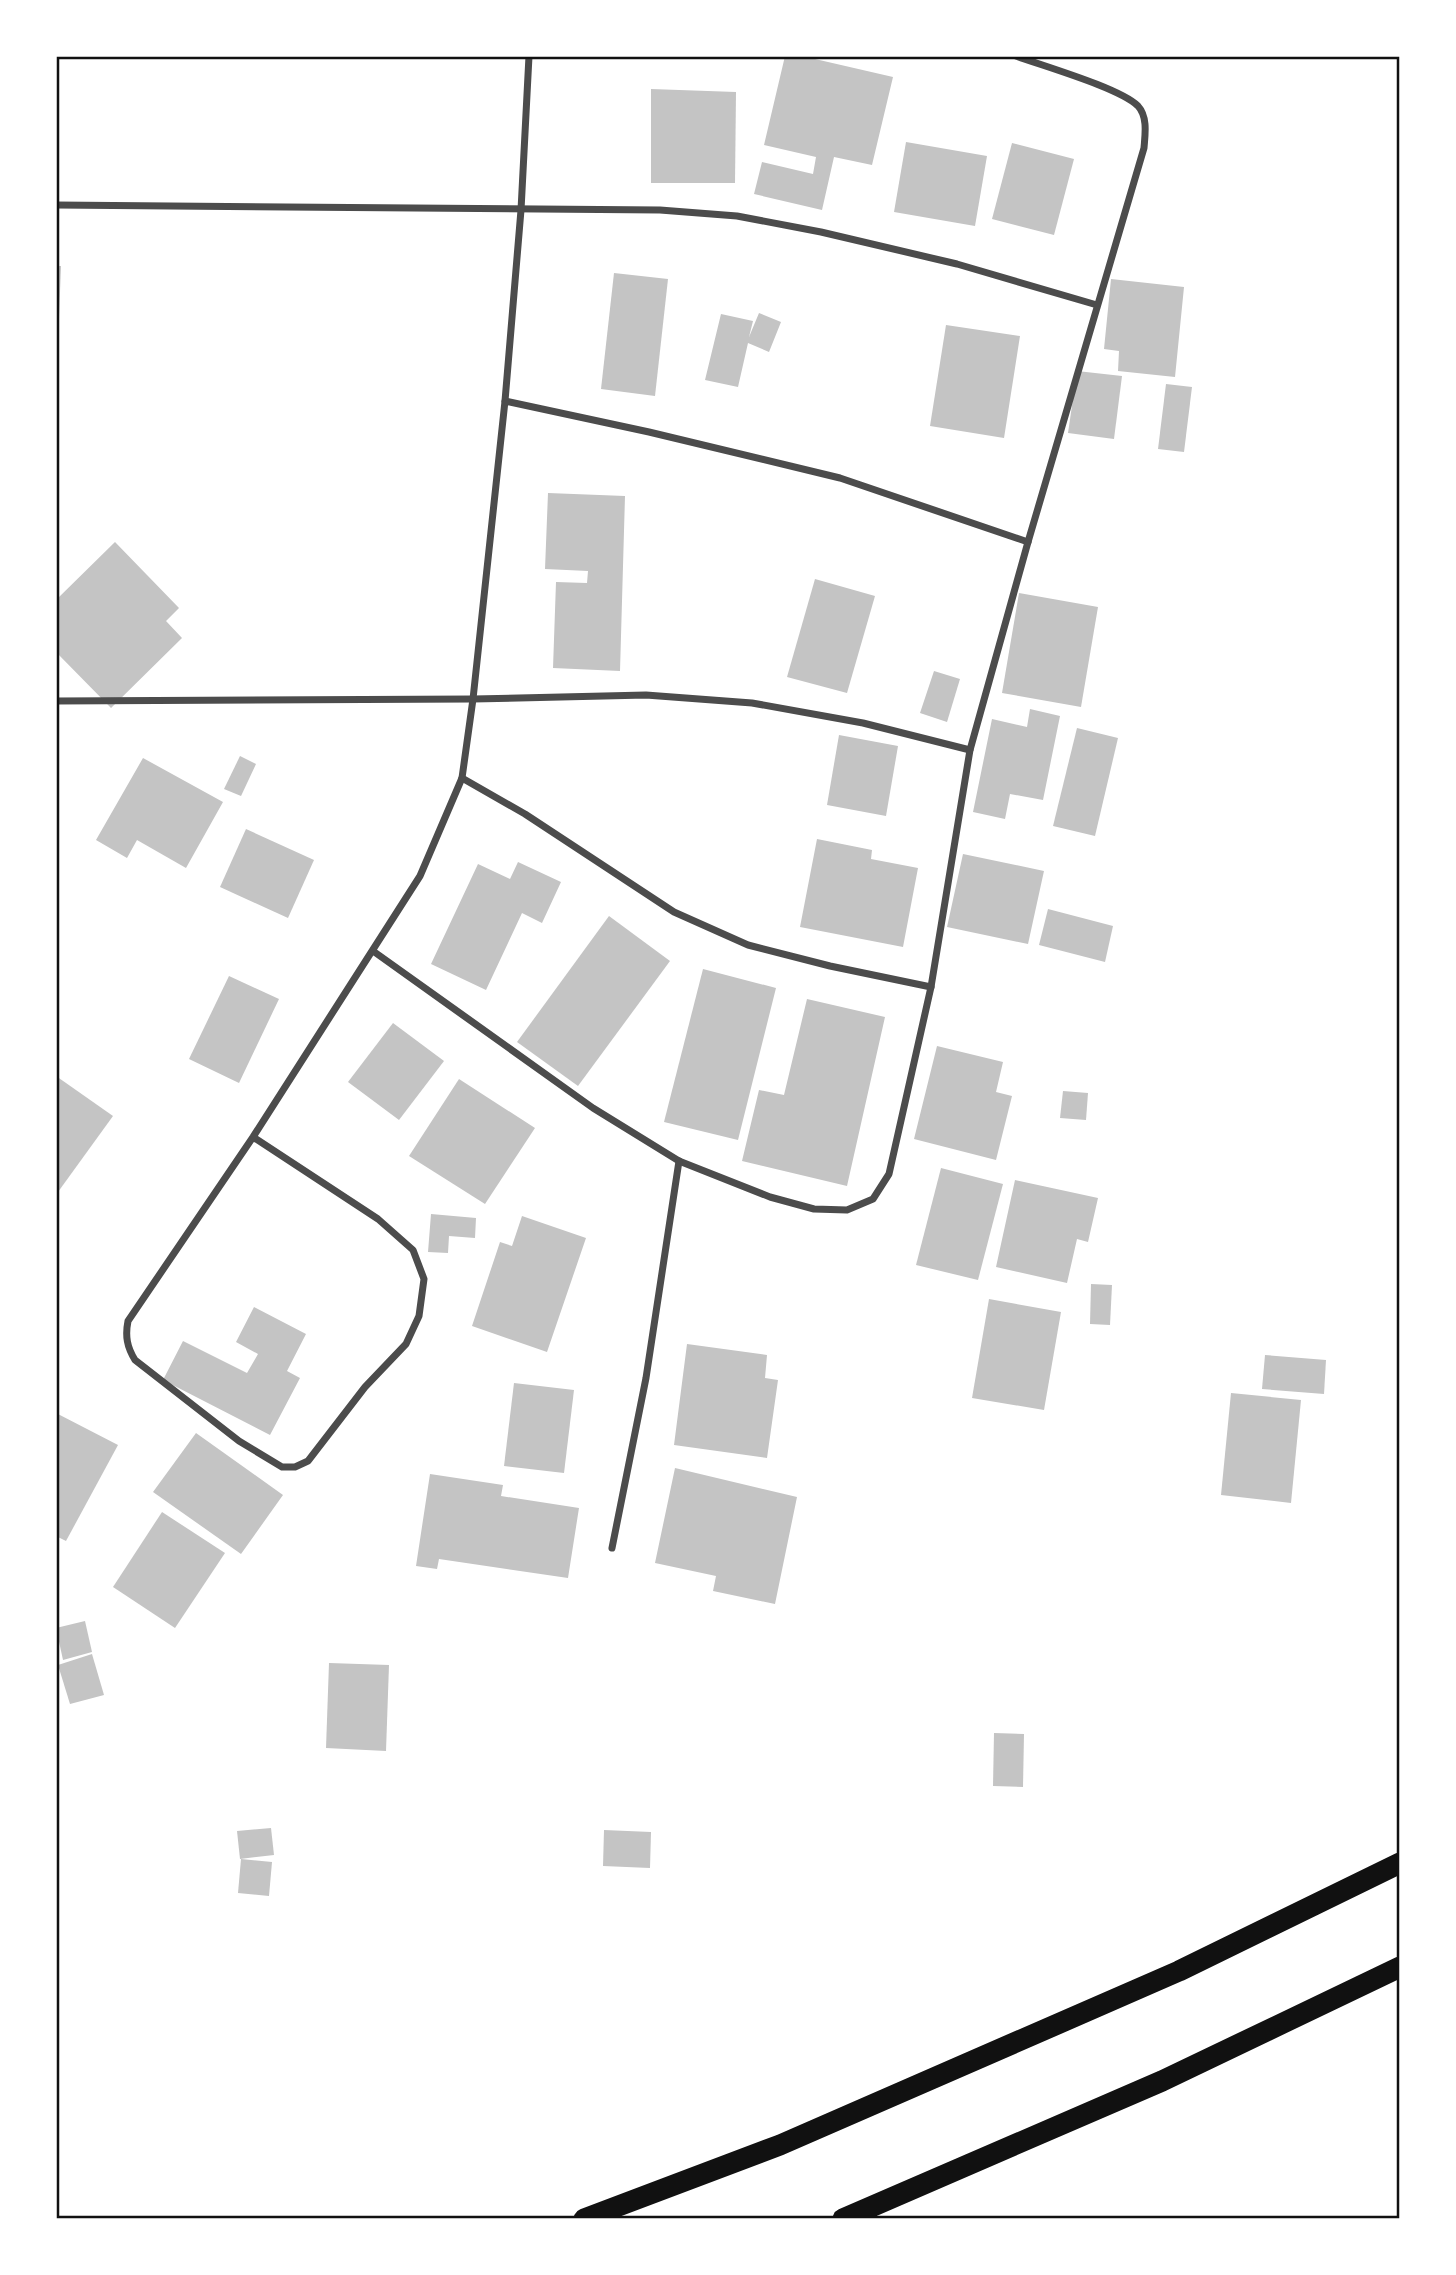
<svg xmlns="http://www.w3.org/2000/svg" width="1456" height="2275" font-family="'IBM Plex Sans',sans-serif">
	<rect width="100%" height="100%" fill="#fff"/>
	<g fill="#c4c4c4">
		<polygon points="785,56 802,56 893,77 872,165 834,157 822,210 754,194 762,162 813,174 816,157 764,145"/>
		<polygon points="651,89 736,92 735,183 651,183"/>
		<polygon points="906,142 987,156 975,226 894,212"/>
		<polygon points="1012,143 1074,159 1054,235 992,219"/>
		<polygon points="56,266 61,266 59,318 56,318"/>
		<polygon points="614,273 668,279 655,396 601,389"/>
		<polygon points="1111,279 1184,287 1175,377 1118,371 1119,351 1104,349"/>
		<polygon points="759,313 781,322 769,352 748,343 738,387 705,380 721,314 753,321 749,337"/>
		<polygon points="946,325 1020,336 1004,438 930,426"/>
		<polygon points="1077,371 1122,376 1114,439 1068,433"/>
		<polygon points="1166,384 1192,387 1184,452 1158,449"/>
		<polygon points="548,493 625,496 620,671 553,668 556,582 587,583 588,571 545,569"/>
		<polygon points="115,542 179,608 166,621 182,638 111,708 56,652 56,600"/>
		<polygon points="815,579 875,596 847,693 787,677"/>
		<polygon points="1019,593 1098,607 1081,707 1002,693"/>
		<polygon points="934,671 960,679 947,722 920,713"/>
		<polygon points="1030,709 1060,716 1043,800 1010,794 1005,819 973,812 992,719 1027,727"/>
		<polygon points="1077,728 1118,738 1095,836 1053,826"/>
		<polygon points="839,735 898,746 886,816 827,805"/>
		<polygon points="240,756 256,764 241,796 224,789"/>
		<polygon points="143,758 223,802 186,868 137,840 127,858 96,840"/>
		<polygon points="246,829 314,860 288,918 220,887"/>
		<polygon points="817,839 872,850 871,859 918,868 903,947 800,927"/>
		<polygon points="963,854 1044,871 1028,944 947,927"/>
		<polygon points="518,862 561,882 542,923 522,913 486,990 431,964 478,864 510,879"/>
		<polygon points="1048,909 1113,926 1105,962 1039,945"/>
		<polygon points="609,916 670,961 578,1086 517,1042"/>
		<polygon points="703,969 776,988 738,1140 664,1122"/>
		<polygon points="229,976 279,999 239,1083 189,1059"/>
		<polygon points="807,999 885,1017 847,1186 742,1161 759,1090 784,1095"/>
		<polygon points="393,1023 444,1061 399,1120 348,1082"/>
		<polygon points="937,1046 1003,1062 996,1092 1012,1096 996,1160 914,1139"/>
		<polygon points="56,1076 113,1116 58,1192 56,1190"/>
		<polygon points="459,1079 535,1128 485,1204 409,1156"/>
		<polygon points="1063,1091 1088,1093 1086,1120 1060,1118"/>
		<polygon points="941,1168 1003,1184 978,1280 916,1265"/>
		<polygon points="1015,1180 1098,1198 1088,1242 1077,1239 1067,1283 996,1267"/>
		<polygon points="431,1214 476,1218 475,1238 449,1236 448,1253 428,1252"/>
		<polygon points="522,1216 586,1238 547,1352 472,1326 500,1242 512,1246"/>
		<polygon points="1091,1284 1112,1285 1110,1325 1090,1324"/>
		<polygon points="989,1299 1061,1312 1044,1410 972,1398"/>
		<polygon points="254,1307 306,1334 287,1371 300,1378 270,1435 163,1380 183,1341 247,1373 258,1354 236,1342"/>
		<polygon points="687,1344 767,1355 765,1378 778,1380 767,1458 674,1445"/>
		<polygon points="1265,1355 1326,1360 1324,1394 1262,1389"/>
		<polygon points="514,1383 574,1390 564,1473 504,1466"/>
		<polygon points="1231,1393 1301,1400 1291,1503 1221,1495"/>
		<polygon points="56,1413 118,1445 66,1541 56,1536"/>
		<polygon points="196,1433 283,1495 241,1554 153,1492"/>
		<polygon points="675,1468 797,1497 775,1604 713,1591 716,1576 655,1563"/>
		<polygon points="430,1474 503,1485 501,1496 579,1508 568,1578 439,1559 437,1569 416,1566"/>
		<polygon points="162,1512 225,1553 175,1628 113,1587"/>
		<polygon points="85,1621 92,1652 63,1660 56,1628"/>
		<polygon points="92,1654 104,1695 70,1704 58,1665"/>
		<polygon points="329,1663 389,1665 386,1751 326,1748"/>
		<polygon points="994,1733 1024,1734 1023,1787 993,1786"/>
		<polygon points="271,1828 274,1855 240,1859 237,1831"/>
		<polygon points="604,1830 651,1832 650,1868 603,1866"/>
		<polygon points="241,1859 272,1862 269,1896 238,1893"/>
	</g>
	<g fill="none" stroke-linecap="round" stroke-linejoin="round">
		<g stroke="#4c4c4c" stroke-width="7">
			<polyline points="56,205 660,210 737,216 821,232 957,264 1097,305"/>
			<polyline points="505,401 649,432 840,478 1028,542"/>
			<polyline points="56,701 473,699 646,695 752,703 863,723 970,750"/>
			<polyline points="462,778 525,814 674,912 748,945 830,966 931,987"/>
			<path d="M373 951 593 1108 679 1161 770 1197 814 1209 847 1210 873 1199 889 1174 931 987 970 750 1028 542 1144 148C1145 135 1148 117 1138 106 1120 88 1043 66 1016 56"/>
			<path d="M253 1137 378 1219 413 1250 424 1279 419 1316 406 1344 365 1387 308 1461 295 1467H282L239 1441 135 1360C127 1347 125 1336 128 1321L253 1137 420 876 462 778 473 699 505 401 521 210 529 56"/>
			<polyline points="612,1548 646,1378 679,1161"/>
		</g>
		<g stroke="#111" stroke-width="21">
			<polyline points="584,2219 780,2145 1179,1971 1400,1863"/>
			<polyline points="843,2219 1162,2081 1400,1967"/>
		</g>
	</g>
	<rect width="1456" height="2275" fill="none" stroke="#ffffff" stroke-width="116"/>
	<rect x="58" y="58" width="1340" height="2159" fill="none" stroke="#111" stroke-width="2.5"/>
</svg>
